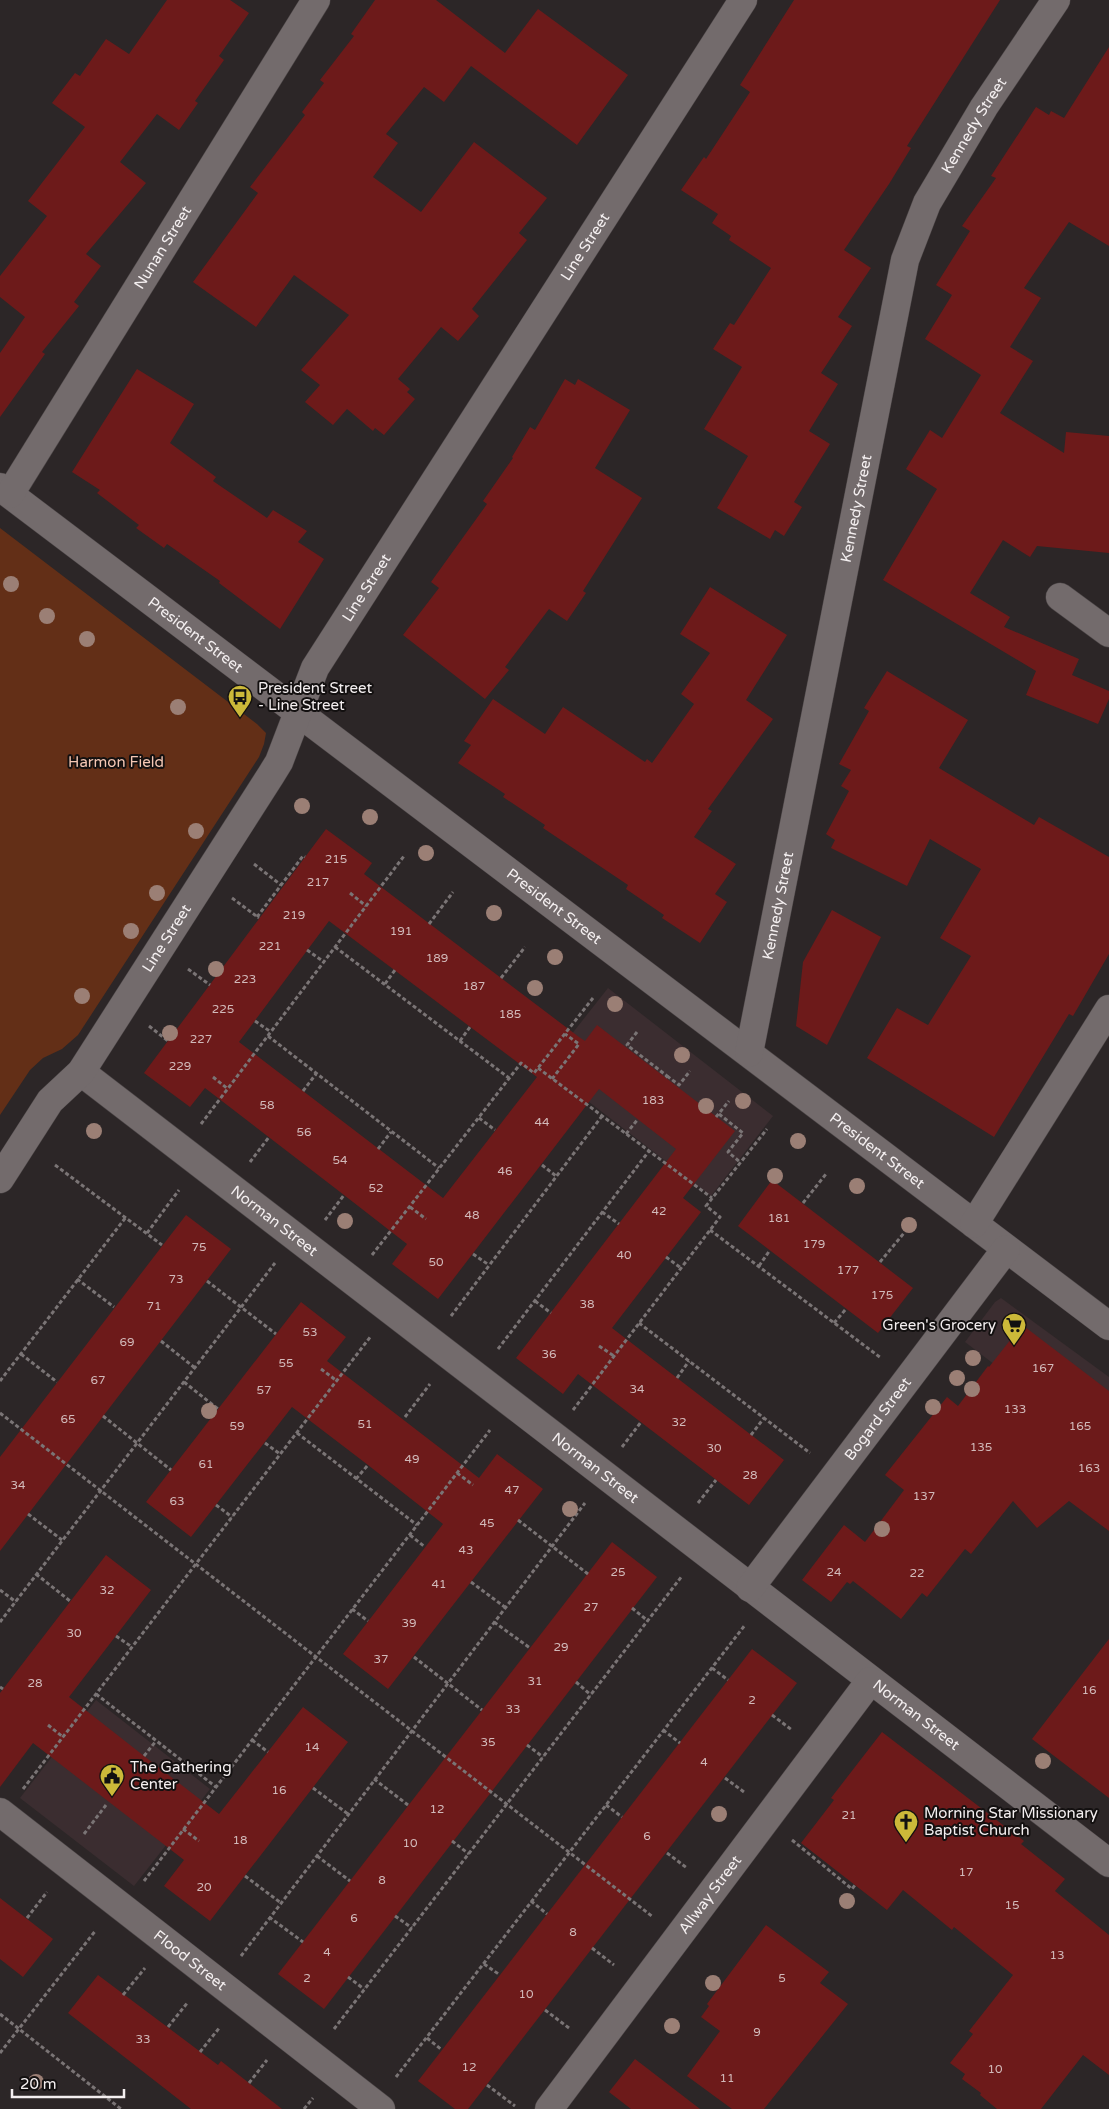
<svg xmlns="http://www.w3.org/2000/svg" width="1109" height="2109" font-family="'Varela Round',sans-serif">
	<rect width="100%" height="100%" fill="#2c2627"/>
	<g fill="#3b2d30">
		<polygon points="608,988 773,1116 711,1196 545,1068"/>
		<polygon points="1001,1298 1109,1377 1109,1410 1067,1420 965,1342 995,1302"/>
		<polygon points="96,1700 210,1789 134,1886 20,1798"/>
	</g>
	<polygon fill="#632f17" points="0,528 257,724 266,733 264,744 259,757 78,1035 62,1049 43,1058 30,1070 0,1115"/>
	<g fill="#6d1a1a" fill-rule="evenodd">
		<polygon points="167,0 230,0 249,13 219,56 224,60 195,101 198,103 179,130 157,114 120,162 146,183 86,254 101,266 74,302 79,306 42,352 45,354 0,417 0,353 25,317 0,297 0,276 47,216 28,201 85,127 52,103 75,73 80,76 106,39 129,54"/>
		<polygon points="375,0 436,0 505,53 538,9 628,75 577,145 471,66 444,102 424,87 386,134 398,143 373,177 421,212 474,142 547,198 519,233 527,240 472,309 479,316 458,341 441,327 398,379 410,389 407,392 415,399 384,435 375,428 373,431 347,409 333,425 305,402 320,385 301,370 349,315 294,275 256,327 193,282 258,193 250,187 305,115 302,112 324,83 320,80 354,36 351,34"/>
		<polygon points="794,0 1000,0 907,146 911,148 889,184 844,250 871,268 838,317 852,326 821,373 838,384 809,431 830,444 794,502 802,507 784,536 775,530 770,539 717,508 748,456 704,429 742,367 713,349 730,323 734,325 771,268 729,240 731,236 712,223 718,214 681,190 704,157 706,159 750,92 740,85"/>
		<polygon points="1109,47 1109,246 1069,222 1024,288 1041,298 1010,347 1033,361 1000,413 1064,453 1066,432 1109,436 1109,553 1037,546 1030,557 1003,540 970,593 1010,617 1004,627 1079,659 1072,675 1109,691 1109,699 1098,724 1026,695 1036,671 883,580 937,489 906,469 930,430 942,438 981,375 925,339 952,295 936,285 970,231 962,226 996,178 991,176 1036,107 1049,115 1051,111 1064,118"/>
		<polygon points="137,369 194,404 170,443 216,477 213,481 267,518 273,510 307,531 298,542 324,559 280,629 219,583 220,581 167,544 164,548 136,528 139,525 97,493 100,490 72,472"/>
		<polygon points="565,379 575,385 578,379 630,410 595,468 642,498 583,591 586,593 567,621 549,609 505,667 509,670 485,699 403,635 439,588 431,582 487,504 483,501 513,458 512,457 530,427 535,430"/>
		<polygon points="710,587 787,635 746,700 773,719 708,809 712,811 694,837 736,864 715,894 727,902 700,943 662,918 664,915 626,889 628,885 543,828 545,825 503,797 505,794 458,763 471,745 464,741 493,699 545,734 563,707 645,762 647,759 652,763 694,704 681,694 710,653 680,634"/>
		<polygon points="887,671 968,720 939,768 1034,825 1039,817 1109,857 1109,954 1073,1016 1069,1014 994,1137 867,1058 897,1008 928,1025 971,956 940,938 981,869 930,839 907,886 831,848 835,840 826,834 849,791 841,786 851,770 839,764 869,711 864,708"/>
		<path d="M326 829 372 863 364 874 579 1037 585 1041 597 1025 735 1131 683 1198 701 1212 612 1328 784 1460 749 1505 578 1374 563 1394 516 1358 676 1149 599 1089 438 1299 392 1264 407 1244 344 1195 205 1088 190 1107 144 1073ZM329 921 537 1077 443 1198 239 1042Z"/>
		<polygon points="832,910 881,937 827,1045 796,1026 803,962"/>
		<polygon points="772,1180 913,1288 878,1333 738,1226"/>
		<polygon points="186,1215 231,1249 0,1551 0,1457"/>
		<polygon points="301,1302 346,1337 327,1361 479,1478 497,1454 543,1489 388,1689 343,1654 443,1524 368,1465 292,1407 191,1537 146,1502"/>
		<polygon points="1025,1327 1109,1391 1109,1531 1069,1501 1037,1528 1013,1501 971,1554 965,1549 927,1597 922,1593 901,1619 853,1581 850,1584 847,1582 831,1602 802,1580 844,1525 865,1542 904,1490 885,1475 947,1397 958,1406 988,1366 989,1367 1019,1329 1022,1331"/>
		<polygon points="612,1542 657,1577 324,2009 278,1974"/>
		<polygon points="106,1555 151,1590 69,1697 144,1756 219,1814 303,1707 348,1742 210,1921 164,1886 184,1860 33,1743 0,1787 0,1693"/>
		<polygon points="1109,1639 1109,1798 1032,1739"/>
		<polygon points="752,1649 797,1683 468,2109 455,2109 418,2081"/>
		<polygon points="882,1732 1024,1841 1021,1844 1065,1879 1055,1891 1109,1935 1109,2075 1083,2055 1041,2109 997,2109 980,2095 981,2093 962,2079 965,2074 950,2063 973,2034 969,2031 1013,1975 954,1927 952,1930 903,1890 887,1910 801,1843 834,1800 831,1798"/>
		<polygon points="0,1898 53,1939 23,1977 0,1959"/>
		<polygon points="766,1925 829,1972 820,1983 848,2004 764,2109 732,2109 687,2076 720,2031 701,2017 709,2006 707,2004"/>
		<polygon points="98,1975 218,2065 221,2061 282,2109 191,2109 68,2013"/>
		<polygon points="635,2059 700,2109 631,2109 609,2092"/>
	</g>
	<g fill="none" stroke-linecap="round" stroke-linejoin="round">
		<defs>
			<g id="minor">
				<path id="s1" d="M0 487 1109 1326"/>
				<path id="s2" d="M10 494 316 0"/>
				<polyline points="1060,597 1109,633"/>
				<path id="s3" d="M749 1053 905 260 927 203 984 107 1056 0"/>
				<path id="s4" d="M81 1072 1109 1863"/>
				<path id="s5" d="M0 1179 50 1101 81 1072 271 775 279 762 315 668 743 0"/>
				<polyline points="974,1224 1109,1009"/>
				<path id="s6" d="M750 1588 1006 1249"/>
				<path id="s7" d="M0 1812 381 2109"/>
				<path id="s8" d="M549 2109 870 1681"/>
			</g>
		</defs>
		<use href="#minor" stroke="#4b4546" stroke-width="29"/>
		<g stroke="#7a7475" stroke-width="3" stroke-dasharray="4 2.5" stroke-linecap="butt">
			<polyline points="254,864 281,885"/>
			<polyline points="350,893 366,906"/>
			<polyline points="232,898 259,918"/>
			<polyline points="257,917 303,856 305,857"/>
			<polyline points="429,924 453,892"/>
			<polyline points="335,947 509,1078"/>
			<polyline points="307,950 324,962"/>
			<polyline points="188,969 210,985"/>
			<polyline points="501,978 525,947"/>
			<polyline points="385,984 395,970"/>
			<polyline points="255,1021 271,1032"/>
			<polyline points="149,1026 168,1041"/>
			<polyline points="637,1032 627,1045 667,1076 665,1078"/>
			<polyline points="268,1036 439,1168"/>
			<polyline points="460,1041 470,1027"/>
			<polyline points="538,1068 712,1198"/>
			<polyline points="667,1076 679,1085 690,1071"/>
			<polyline points="213,1077 228,1089"/>
			<polyline points="552,1079 579,1044 565,1034"/>
			<polyline points="303,1091 316,1074"/>
			<polyline points="719,1114 743,1133 728,1152 740,1162"/>
			<polyline points="716,1117 729,1101"/>
			<polyline points="479,1118 495,1130"/>
			<polyline points="201,1124 404,856"/>
			<polyline points="626,1134 638,1119"/>
			<polyline points="378,1149 391,1132"/>
			<polyline points="250,1162 269,1137"/>
			<polyline points="55,1165 162,1245"/>
			<polyline points="542,1165 556,1176"/>
			<polyline points="803,1203 826,1174"/>
			<polyline points="410,1207 426,1219"/>
			<polyline points="602,1212 619,1224"/>
			<polyline points="325,1220 344,1195"/>
			<polyline points="710,1230 881,1358"/>
			<polyline points="147,1233 179,1190"/>
			<polyline points="473,1254 489,1265"/>
			<polyline points="372,1255 521,1063 534,1073 593,998"/>
			<polyline points="666,1257 681,1268"/>
			<polyline points="880,1262 904,1233"/>
			<polyline points="759,1266 770,1250"/>
			<polyline points="77,1279 114,1307"/>
			<polyline points="207,1281 276,1334"/>
			<polyline points="535,1301 551,1313"/>
			<polyline points="451,1316 602,1116"/>
			<polyline points="639,1323 810,1453"/>
			<polyline points="834,1323 846,1309"/>
			<polyline points="161,1341 195,1368"/>
			<polyline points="599,1346 614,1356"/>
			<polyline points="498,1349 649,1151"/>
			<polyline points="21,1354 57,1382"/>
			<polyline points="321,1369 337,1381"/>
			<polyline points="677,1378 689,1361"/>
			<polyline points="0,1381 126,1217"/>
			<polyline points="184,1382 218,1409"/>
			<polyline points="573,1410 720,1217 706,1206 767,1129"/>
			<polyline points="0,1413 653,1917"/>
			<polyline points="103,1416 171,1470"/>
			<polyline points="405,1417 430,1384"/>
			<polyline points="297,1433 417,1525"/>
			<polyline points="751,1435 764,1418"/>
			<polyline points="265,1443 280,1454"/>
			<polyline points="622,1447 641,1422"/>
			<polyline points="457,1473 473,1485"/>
			<polyline points="356,1479 368,1465"/>
			<polyline points="698,1503 716,1480"/>
			<polyline points="216,1505 232,1517"/>
			<polyline points="28,1514 62,1540"/>
			<polyline points="518,1520 588,1574"/>
			<polyline points="410,1535 425,1547"/>
			<polyline points="36,1574 70,1601"/>
			<polyline points="471,1582 506,1608"/>
			<polyline points="0,1590 16,1602"/>
			<polyline points="632,1608 648,1621"/>
			<polyline points="352,1609 368,1621"/>
			<polyline points="0,1622 275,1263"/>
			<polyline points="494,1622 530,1648"/>
			<polyline points="116,1636 132,1647"/>
			<polyline points="414,1657 482,1710"/>
			<polyline points="712,1668 728,1680"/>
			<polyline points="576,1682 591,1695"/>
			<polyline points="0,1687 3,1689"/>
			<polyline points="96,1694 216,1787"/>
			<polyline points="772,1715 792,1730"/>
			<polyline points="48,1725 63,1737"/>
			<polyline points="663,1730 680,1743"/>
			<polyline points="252,1740 268,1752"/>
			<polyline points="527,1745 543,1757"/>
			<polyline points="144,1756 156,1741"/>
			<polyline points="725,1778 744,1792"/>
			<polyline points="374,1779 408,1805"/>
			<polyline points="313,1788 348,1814"/>
			<polyline points="23,1789 371,1336"/>
			<polyline points="606,1805 622,1817"/>
			<polyline points="183,1829 199,1841"/>
			<polyline points="84,1834 106,1805"/>
			<polyline points="792,1840 852,1889 855,1885"/>
			<polyline points="452,1841 469,1854"/>
			<polyline points="667,1853 687,1868"/>
			<polyline points="317,1856 350,1881"/>
			<polyline points="245,1876 281,1903"/>
			<polyline points="144,1881 490,1430"/>
			<polyline points="531,1901 547,1914"/>
			<polyline points="395,1916 412,1928"/>
			<polyline points="269,1917 303,1942"/>
			<polyline points="27,1918 47,1892"/>
			<polyline points="592,1948 614,1965"/>
			<polyline points="241,1956 585,1503"/>
			<polyline points="484,1964 500,1975"/>
			<polyline points="348,1977 364,1989"/>
			<polyline points="123,1995 145,1968"/>
			<polyline points="545,2010 569,2028"/>
			<polyline points="0,2014 121,2109"/>
			<polyline points="168,2027 188,2002"/>
			<polyline points="334,2029 682,1576"/>
			<polyline points="427,2038 442,2050"/>
			<polyline points="200,2052 220,2027"/>
			<polyline points="0,2053 96,1930"/>
			<polyline points="396,2077 745,1625"/>
			<polyline points="249,2083 267,2060"/>
			<polyline points="487,2085 515,2106"/>
			<polyline points="304,2109 313,2098"/>
		</g>
		<use href="#minor" stroke="#736b6c" stroke-width="28"/>
	</g>
	<g fill="#9b7f75">
		<circle cx="11" cy="584" r="8"/>
		<circle cx="47" cy="616" r="8"/>
		<circle cx="87" cy="639" r="8"/>
		<circle cx="178" cy="707" r="8"/>
		<circle cx="302" cy="806" r="8"/>
		<circle cx="370" cy="817" r="8"/>
		<circle cx="196" cy="831" r="8"/>
		<circle cx="426" cy="853" r="8"/>
		<circle cx="157" cy="893" r="8"/>
		<circle cx="494" cy="913" r="8"/>
		<circle cx="131" cy="931" r="8"/>
		<circle cx="555" cy="957" r="8"/>
		<circle cx="216" cy="969" r="8"/>
		<circle cx="535" cy="988" r="8"/>
		<circle cx="82" cy="996" r="8"/>
		<circle cx="615" cy="1004" r="8"/>
		<circle cx="170" cy="1033" r="8"/>
		<circle cx="682" cy="1055" r="8"/>
		<circle cx="743" cy="1101" r="8"/>
		<circle cx="706" cy="1106" r="8"/>
		<circle cx="94" cy="1131" r="8"/>
		<circle cx="798" cy="1141" r="8"/>
		<circle cx="775" cy="1176" r="8"/>
		<circle cx="857" cy="1186" r="8"/>
		<circle cx="345" cy="1221" r="8"/>
		<circle cx="909" cy="1225" r="8"/>
		<circle cx="973" cy="1358" r="8"/>
		<circle cx="957" cy="1378" r="8"/>
		<circle cx="972" cy="1389" r="8"/>
		<circle cx="933" cy="1407" r="8"/>
		<circle cx="209" cy="1411" r="8"/>
		<circle cx="570" cy="1509" r="8"/>
		<circle cx="882" cy="1529" r="8"/>
		<circle cx="1043" cy="1761" r="8"/>
		<circle cx="719" cy="1814" r="8"/>
		<circle cx="847" cy="1901" r="8"/>
		<circle cx="713" cy="1983" r="8"/>
		<circle cx="672" cy="2026" r="8"/>
		<circle cx="36" cy="2082" r="8"/>
	</g>
	<defs>
		<symbol id="bus-pin" viewBox="-11 -11 22 30"><path d="M0 17L-7.5 6A9.5 9.5 0 1 1 7.5 6Z" fill="#ccb939" stroke="#131010"/><path d="M-5-6H5V4H4V6H2V4H-2V6H-4V4H-5ZM-3.5-4V0h7V-4ZM-3.5 1.2v1.5H-2V1.2ZM2 1.2v1.5H3.5V1.2Z" fill="#111"/></symbol>
		<symbol id="supermarket-pin" viewBox="-11 -11 22 30"><path d="M0 17L-7.5 6A9.5 9.5 0 1 1 7.5 6Z" fill="#ccb939" stroke="#131010"/><path d="M-6-5.5h2.5l.6 2H6L4.5 2H-2.5L-4.4-4H-6ZM-1.5 3.2a1.3 1.3 0 1 0 .1 0ZM3 3.2a1.3 1.3 0 1 0 .1 0Z" fill="#111"/></symbol>
		<symbol id="civic-pin" viewBox="-11 -11 22 30"><path d="M0 17L-7.5 6A9.5 9.5 0 1 1 7.5 6Z" fill="#ccb939" stroke="#131010"/><path d="M-.6-6.5H3V-4.5H.6V-3L4-1V1h2V6H-6V1h2V-1L-.6-3ZM-1.2 2.5V6h2.4V2.5Z" fill="#111"/></symbol>
		<symbol id="church-pin" viewBox="-11 -11 22 30"><path d="M0 17L-7.5 6A9.5 9.5 0 1 1 7.5 6Z" fill="#ccb939" stroke="#131010"/><path d="M-1.2-6h2.4v3.5h3.3v2.4h-3.3V6h-2.4V-.1h-3.3v-2.4h3.3Z" fill="#111"/></symbol>
	</defs>
	<g fill-rule="evenodd">
		<use href="#bus-pin" x="226" y="683" width="28" height="38"/>
		<use href="#supermarket-pin" x="1000" y="1311" width="28" height="38"/>
		<use href="#civic-pin" x="98" y="1762" width="28" height="38"/>
		<use href="#church-pin" x="892" y="1808" width="28" height="38"/>
	</g>
	<g text-anchor="middle" dominant-baseline="central" stroke-width="4" stroke-linejoin="round" paint-order="stroke">
		<g font-size="12" fill="#d2baba">
			<text x="336" y="859">215</text>
			<text x="318" y="882">217</text>
			<text x="294" y="915">219</text>
			<text x="401" y="931">191</text>
			<text x="270" y="946">221</text>
			<text x="437" y="958">189</text>
			<text x="245" y="979">223</text>
			<text x="474" y="986">187</text>
			<text x="223" y="1009">225</text>
			<text x="510" y="1014">185</text>
			<text x="201" y="1039">227</text>
			<text x="180" y="1066">229</text>
			<text x="653" y="1100">183</text>
			<text x="267" y="1105">58</text>
			<text x="542" y="1122">44</text>
			<text x="304" y="1132">56</text>
			<text x="340" y="1160">54</text>
			<text x="505" y="1171">46</text>
			<text x="376" y="1188">52</text>
			<text x="659" y="1211">42</text>
			<text x="472" y="1215">48</text>
			<text x="779" y="1218">181</text>
			<text x="814" y="1244">179</text>
			<text x="199" y="1247">75</text>
			<text x="624" y="1255">40</text>
			<text x="436" y="1262">50</text>
			<text x="848" y="1270">177</text>
			<text x="176" y="1279">73</text>
			<text x="882" y="1295">175</text>
			<text x="587" y="1304">38</text>
			<text x="154" y="1306">71</text>
			<text x="310" y="1332">53</text>
			<text x="127" y="1342">69</text>
			<text x="549" y="1354">36</text>
			<text x="286" y="1363">55</text>
			<text x="1043" y="1368">167</text>
			<text x="98" y="1380">67</text>
			<text x="637" y="1389">34</text>
			<text x="264" y="1390">57</text>
			<text x="1015" y="1409">133</text>
			<text x="68" y="1419">65</text>
			<text x="679" y="1422">32</text>
			<text x="365" y="1424">51</text>
			<text x="237" y="1426">59</text>
			<text x="1080" y="1426">165</text>
			<text x="981" y="1447">135</text>
			<text x="714" y="1448">30</text>
			<text x="412" y="1459">49</text>
			<text x="206" y="1464">61</text>
			<text x="1089" y="1468">163</text>
			<text x="750" y="1475">28</text>
			<text x="18" y="1485">34</text>
			<text x="512" y="1490">47</text>
			<text x="924" y="1496">137</text>
			<text x="177" y="1501">63</text>
			<text x="487" y="1523">45</text>
			<text x="466" y="1550">43</text>
			<text x="618" y="1572">25</text>
			<text x="834" y="1572">24</text>
			<text x="917" y="1573">22</text>
			<text x="439" y="1584">41</text>
			<text x="107" y="1590">32</text>
			<text x="591" y="1607">27</text>
			<text x="409" y="1623">39</text>
			<text x="74" y="1633">30</text>
			<text x="561" y="1647">29</text>
			<text x="381" y="1659">37</text>
			<text x="535" y="1681">31</text>
			<text x="35" y="1683">28</text>
			<text x="1089" y="1690">16</text>
			<text x="752" y="1700">2</text>
			<text x="513" y="1709">33</text>
			<text x="488" y="1742">35</text>
			<text x="312" y="1747">14</text>
			<text x="704" y="1762">4</text>
			<text x="279" y="1790">16</text>
			<text x="437" y="1809">12</text>
			<text x="849" y="1815">21</text>
			<text x="647" y="1836">6</text>
			<text x="240" y="1840">18</text>
			<text x="410" y="1843">10</text>
			<text x="966" y="1872">17</text>
			<text x="382" y="1880">8</text>
			<text x="204" y="1887">20</text>
			<text x="1012" y="1905">15</text>
			<text x="354" y="1918">6</text>
			<text x="573" y="1932">8</text>
			<text x="327" y="1952">4</text>
			<text x="1057" y="1955">13</text>
			<text x="307" y="1978">2</text>
			<text x="782" y="1978">5</text>
			<text x="526" y="1994">10</text>
			<text x="757" y="2032">9</text>
			<text x="143" y="2039">33</text>
			<text x="469" y="2067">12</text>
			<text x="995" y="2069">10</text>
			<text x="727" y="2078">11</text>
		</g>
		<g font-size="15" fill="#f4eff0" stroke="#131010">
			<text stroke="none"><textPath href="#s3" startOffset="960">Kennedy Street</textPath></text>
			<text stroke="none"><textPath href="#s2" startOffset="290">Nunan Street</textPath></text>
			<text stroke="none"><textPath href="#s5" startOffset="1104">Line Street</textPath></text>
			<text stroke="none"><textPath href="#s3" startOffset="555">Kennedy Street</textPath></text>
			<text stroke="none"><textPath href="#s5" startOffset="699">Line Street</textPath></text>
			<text stroke="none"><textPath href="#s1" startOffset="245">President Street</textPath></text>
			<text stroke="none"><textPath href="#s1" startOffset="695">President Street</textPath></text>
			<text stroke="none"><textPath href="#s3" startOffset="150">Kennedy Street</textPath></text>
			<text stroke="none"><textPath href="#s5" startOffset="294">Line Street</textPath></text>
			<text stroke="none"><textPath href="#s1" startOffset="1100">President Street</textPath></text>
			<text stroke="none"><textPath href="#s4" startOffset="244">Norman Street</textPath></text>
			<text stroke="none"><textPath href="#s6" startOffset="212">Bogard Street</textPath></text>
			<text stroke="none"><textPath href="#s4" startOffset="649">Norman Street</textPath></text>
			<text stroke="none"><textPath href="#s4" startOffset="1054">Norman Street</textPath></text>
			<text stroke="none"><textPath href="#s8" startOffset="268">Allway Street</textPath></text>
			<text stroke="none"><textPath href="#s7" startOffset="241">Flood Street</textPath></text>
		</g>
		<g font-size="15" fill="#f4eff0" stroke="#131010" text-anchor="start">
			<text x="258" y="688">President Street<tspan x="258" dy="17">- Line Street</tspan></text>
			<text x="996" y="1325" text-anchor="end">Green's Grocery</text>
			<text x="130" y="1767">The Gathering<tspan x="130" dy="17">Center</tspan></text>
			<text x="924" y="1813">Morning Star Missionary<tspan x="924" dy="17">Baptist Church</tspan></text>
		</g>
		<g font-size="15" fill="#f5c7b4" stroke="#131010">
			<text x="116" y="762">Harmon Field</text>
		</g>
	</g>
	<path d="M12 2089v8h112v-8" fill="none" stroke="#f4eff0" stroke-width="2.5"/>
	<text x="20" y="2089" font-size="15" fill="#f4eff0" stroke="#131010" stroke-width="4" paint-order="stroke">20 m</text>
</svg>
